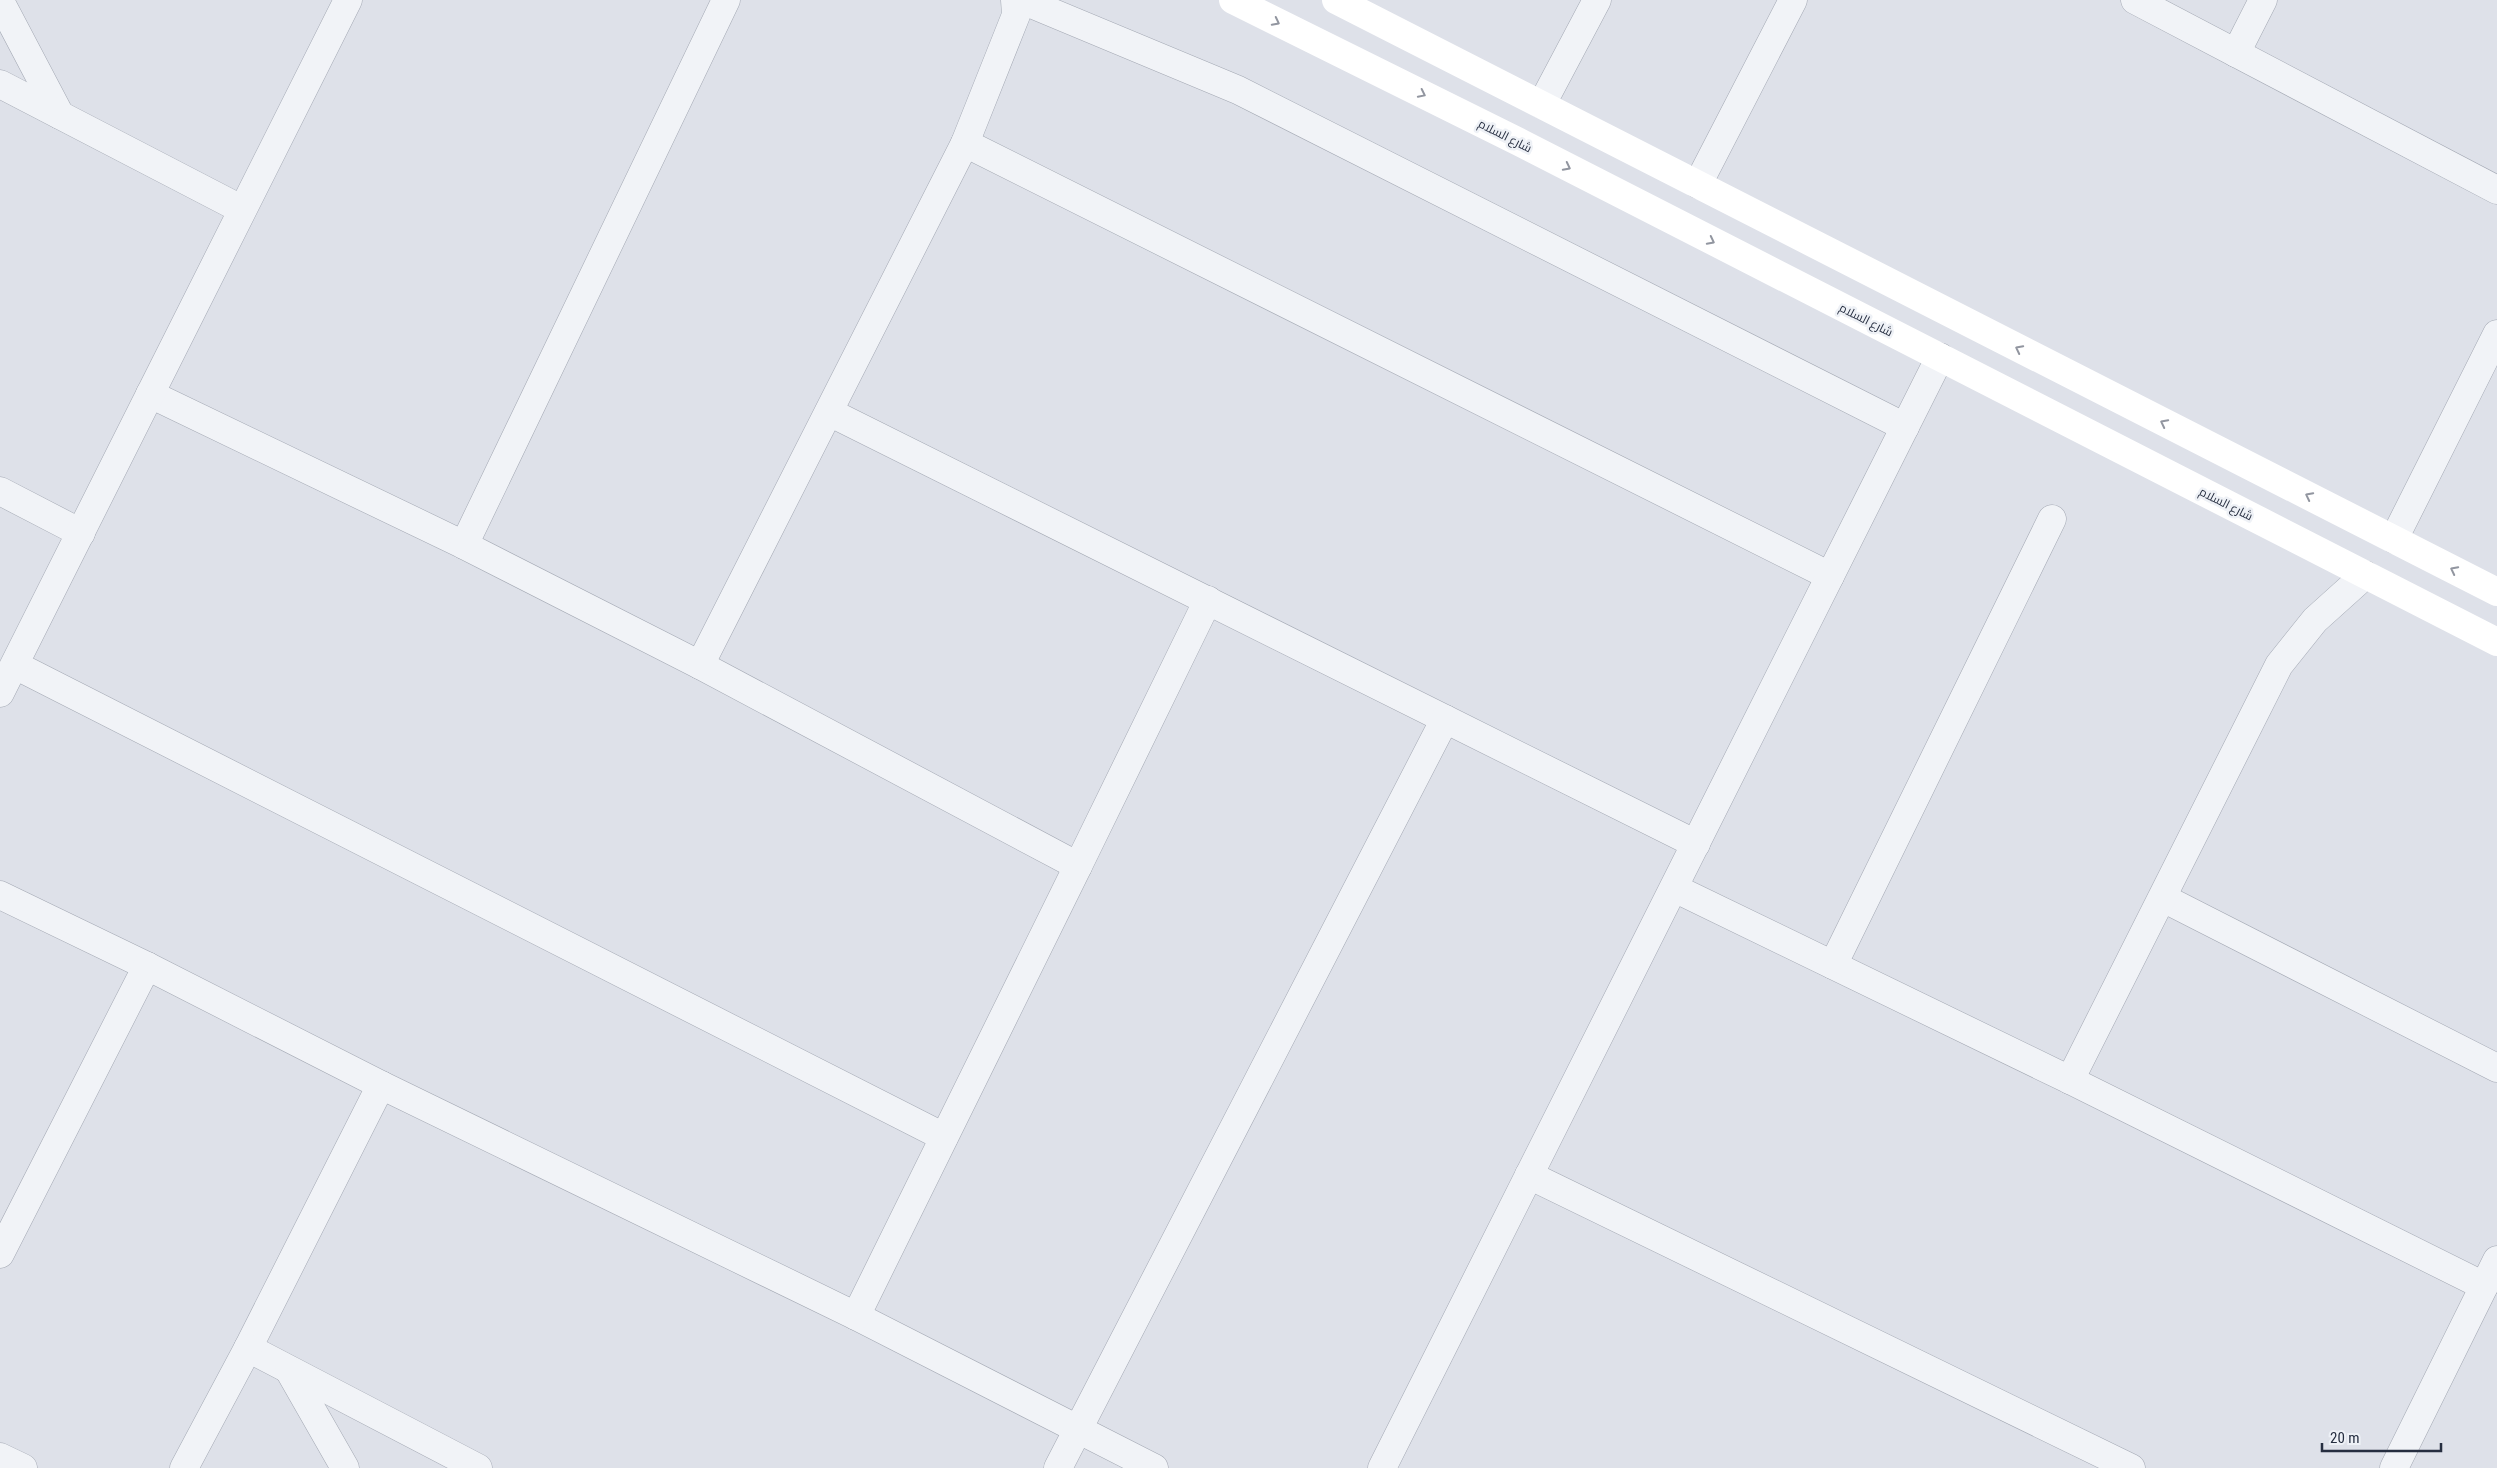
<svg xmlns="http://www.w3.org/2000/svg" width="2497" height="1468" font-family="'Roboto Condensed',Cairo,sans-serif">
	<rect width="100%" height="100%" fill="#dee1e9"/>
	<g fill="none" stroke-linecap="round" stroke-linejoin="round">
		<defs>
			<g id="street">
				<polyline points="1022,0 1238,90 1905,427"/>
				<polyline points="2135,0 2497,190"/>
				<polyline points="0,1 60,115"/>
				<polyline points="2236,53 2263,0"/>
				<polyline points="0,84 241,209"/>
				<polyline points="1542,104 1597,0"/>
				<polyline points="965,143 1830,576"/>
				<polyline points="1698,184 1793,0"/>
				<polyline points="150,394 464,545 700,665 1078,866 1208,600"/>
				<polyline points="829,412 1445,719"/>
				<polyline points="0,491 81,533"/>
				<polyline points="2394,539 2497,334"/>
				<polyline points="464,545 726,0"/>
				<polyline points="15,665 944,1137"/>
				<polyline points="700,665 965,143 1016,15 1015,0"/>
				<polyline points="0,693 348,0"/>
				<polyline points="1674,888 2070,1080 2484,1286"/>
				<polyline points="0,895 147,966 381,1085 856,1316 1154,1468"/>
				<polyline points="2163,898 2497,1068"/>
				<polyline points="1833,965 2052,519"/>
				<polyline points="2070,1080 2279,665 2315,620 2365,575"/>
				<polyline points="381,1085 248,1348 478,1468"/>
				<polyline points="1529,1175 2131,1468"/>
				<polyline points="0,1254 147,966"/>
				<polyline points="856,1316 1078,866"/>
				<polyline points="289,1370 345,1468"/>
				<polyline points="0,1457 23,1468"/>
				<polyline points="184,1468 248,1348"/>
				<polyline points="1058,1468 1445,719 1696,844"/>
				<polyline points="1382,1468 1940,357"/>
				<polyline points="2394,1468 2497,1260"/>
			</g>
		</defs>
		<use href="#street" stroke="#a3a8b3" stroke-width="29"/>
		<use href="#street" stroke="#f1f3f7" stroke-width="28"/>
		<g stroke="#fff" stroke-width="28">
			<polyline points="1233,0 1521,143 2497,642"/>
			<polyline points="1336,0 2497,592"/>
		</g>
	</g>
	<defs><path id="oneway-chevron" d="M-2-3.5L2.5 0L-2 3.5" fill="none" stroke-width="1.6" stroke-linecap="round" stroke-linejoin="round" transform="scale(1.25)"/></defs>
	<g stroke="#9296a0">
		<use href="#oneway-chevron" transform="translate(1276 22) rotate(27)"/>
		<use href="#oneway-chevron" transform="translate(1422 94) rotate(26)"/>
		<use href="#oneway-chevron" transform="translate(1567 167) rotate(27)"/>
		<use href="#oneway-chevron" transform="translate(1711 241) rotate(27)"/>
		<use href="#oneway-chevron" transform="translate(2019 349) rotate(-153)"/>
		<use href="#oneway-chevron" transform="translate(2164 423) rotate(-153)"/>
		<use href="#oneway-chevron" transform="translate(2309 496) rotate(-153)"/>
		<use href="#oneway-chevron" transform="translate(2454 570) rotate(-153)"/>
	</g>
	<g text-anchor="middle" dominant-baseline="central" stroke-width="5" stroke-linejoin="round" paint-order="stroke">
		<g font-size="12" fill="#262e40" stroke="#eef1f6">
			<text transform="translate(1505 136) rotate(27)">شارع السلام</text>
			<text transform="translate(1866 320) rotate(27)">شارع السلام</text>
			<text transform="translate(2226 504) rotate(27)">شارع السلام</text>
		</g>
	</g>
	<path d="M2322 1443v8h119v-8" fill="none" stroke="#262e40" stroke-width="2.5"/>
	<text x="2330" y="1443" font-size="15" fill="#262e40" stroke="#eef1f6" stroke-width="4" paint-order="stroke">20 m</text>
</svg>
